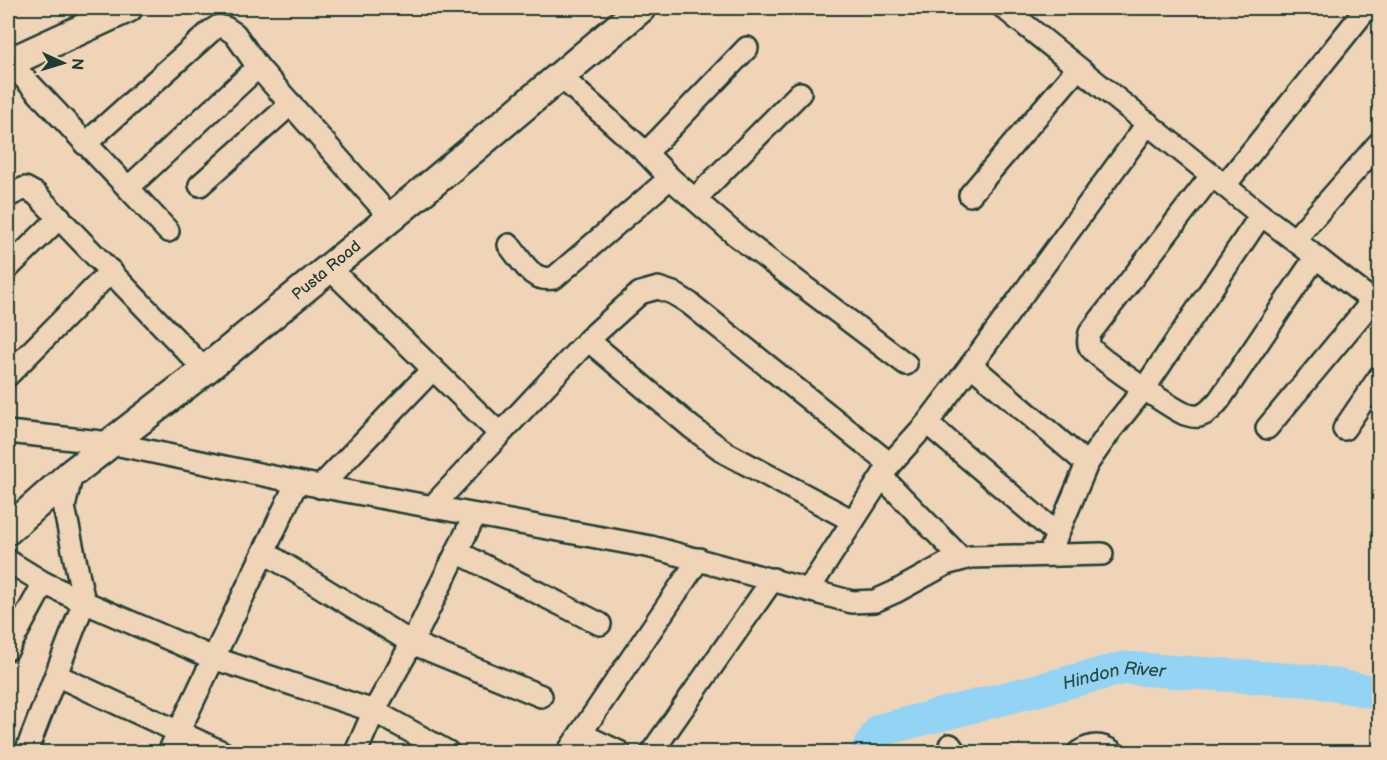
<svg xmlns="http://www.w3.org/2000/svg" width="1387" height="760" font-family="'Balsamiq Sans',sans-serif">
	<rect width="100%" height="100%" fill="#f0d4b7"/>
	<filter id="ink" filterUnits="userSpaceOnUse"><feTurbulence type="fractalNoise" baseFrequency=".0167" numOctaves="2"/><feDisplacementMap in="SourceGraphic" scale="12" xChannelSelector="R" yChannelSelector="G"/><feConvolveMatrix kernelMatrix="1 2 1 2 8 2 1 2 1" color-interpolation-filters="sRGB"/></filter>
	<g filter="url(#ink)">
		<g fill="none" stroke-linecap="round" stroke-linejoin="round">
			<path stroke="#93d4f5" stroke-width="33" id="s1" d="M866 752 880 730 1124 668 1313 681 1380 693"/>
			<defs>
				<g id="street">
					<path d="M1004 8 1261 215C1302 244 1339 277 1380 306"/>
					<polyline points="9,62 128,188"/>
					<polyline points="560,76 646,153 670,178 737,236 906,364"/>
					<polyline points="85,144 211,31 219,26 226,28 235,34 258,67 391,218"/>
					<polyline points="646,153 747,48"/>
					<path d="M1212 175 1090 333C1089 337 1087 342 1090 347 1097 358 1171 408 1185 414 1188 415 1196 417 1199 416 1208 414 1215 405 1220 399L1315 258"/>
					<polyline points="200,185 291,104"/>
					<polyline points="1225,185 1367,8"/>
					<polyline points="970,195 1078,68"/>
					<polyline points="8,196 25,188 36,194 205,370"/>
					<polyline points="696,198 800,93"/>
					<polyline points="168,231 128,188 258,67"/>
					<polyline points="1295,239 1380,142"/>
					<path d="M509 245C523 262 531 282 554 278L670 178"/>
					<polyline points="8,268 60,217"/>
					<polyline points="329,268 500,434"/>
					<polyline points="588,340 691,427 726,453 853,521"/>
					<polyline points="971,365 1087,464"/>
					<polyline points="8,375 111,271"/>
					<polyline points="927,423 1057,534"/>
					<polyline points="1267,428 1380,292"/>
					<polyline points="1344,429 1380,376"/>
					<polyline points="8,432 110,443 297,482 651,547 852,602 875,601 895,592 946,564 971,557 1102,554"/>
					<polyline points="882,477 962,559"/>
					<polyline points="320,487 433,369"/>
					<polyline points="432,507 588,340 640,293 658,288 673,293 689,303 890,464"/>
					<polyline points="264,552 412,643 541,696"/>
					<polyline points="457,552 600,624"/>
					<polyline points="1049,554 1087,464 1111,430 1144,389 1261,215"/>
					<polyline points="8,561 44,583 84,602 213,658 374,711 448,752"/>
					<polyline points="809,589 890,464 927,423 971,365 1148,123"/>
					<polyline points="8,649 44,583"/>
					<polyline points="56,675 222,752"/>
					<polyline points="581,734 619,752"/>
					<polyline points="950,745 955,752"/>
					<polyline points="26,752 84,602 64,507 72,473"/>
					<polyline points="169,752 297,482"/>
					<polyline points="356,752 374,711 412,643 475,515"/>
					<polyline points="568,752 699,559"/>
					<polyline points="652,752 773,579"/>
					<path d="M1079 752C1092 744 1101 744 1113 752"/>
				</g>
				<g id="secondary">
					<polyline points="8,63 128,8"/>
					<path id="s2" d="M8 530 72 473 205 370 428 187 641 8"/>
				</g>
			</defs>
			<use href="#street" stroke="#1f3d34" stroke-width="26"/>
			<use href="#secondary" stroke="#1f3d34" stroke-width="33"/>
			<use href="#street" stroke="#f0d4b7" stroke-width="21"/>
			<use href="#secondary" stroke="#f0d4b7" stroke-width="28"/>
		</g>
	</g>
	<g text-anchor="middle" dominant-baseline="central" stroke-width="5" stroke-linejoin="round" paint-order="stroke">
		<g font-size="16" fill="#1f3d34" stroke="#f0d4b7">
			<text stroke="none"><textPath href="#s2" startOffset="411">Pusta Road</textPath></text>
		</g>
		<g font-size="18" font-style="italic" fill="#2b4c47" stroke="#f0d4b7">
			<text stroke="none"><textPath href="#s1" startOffset="267">Hindon River</textPath></text>
		</g>
	</g>
	<rect width="1387" height="760" fill="none" stroke="#f0d4b7" stroke-width="30"/>
	<rect x="15" y="15" width="1357" height="730" fill="none" stroke="#1f3d34" stroke-width="2" filter="url(#ink)"/>
	<g transform="translate(63 63) rotate(94)" stroke="#f0d4b7" stroke-width="4.5" paint-order="stroke">
	<path d="M0-4.5L10 22L0 15L-10 22Z" fill="#1f3d34"/>
	<text y="-9" font-size="16" font-weight="bold" text-anchor="middle" fill="#1f3d34">N</text>
	</g>
</svg>
